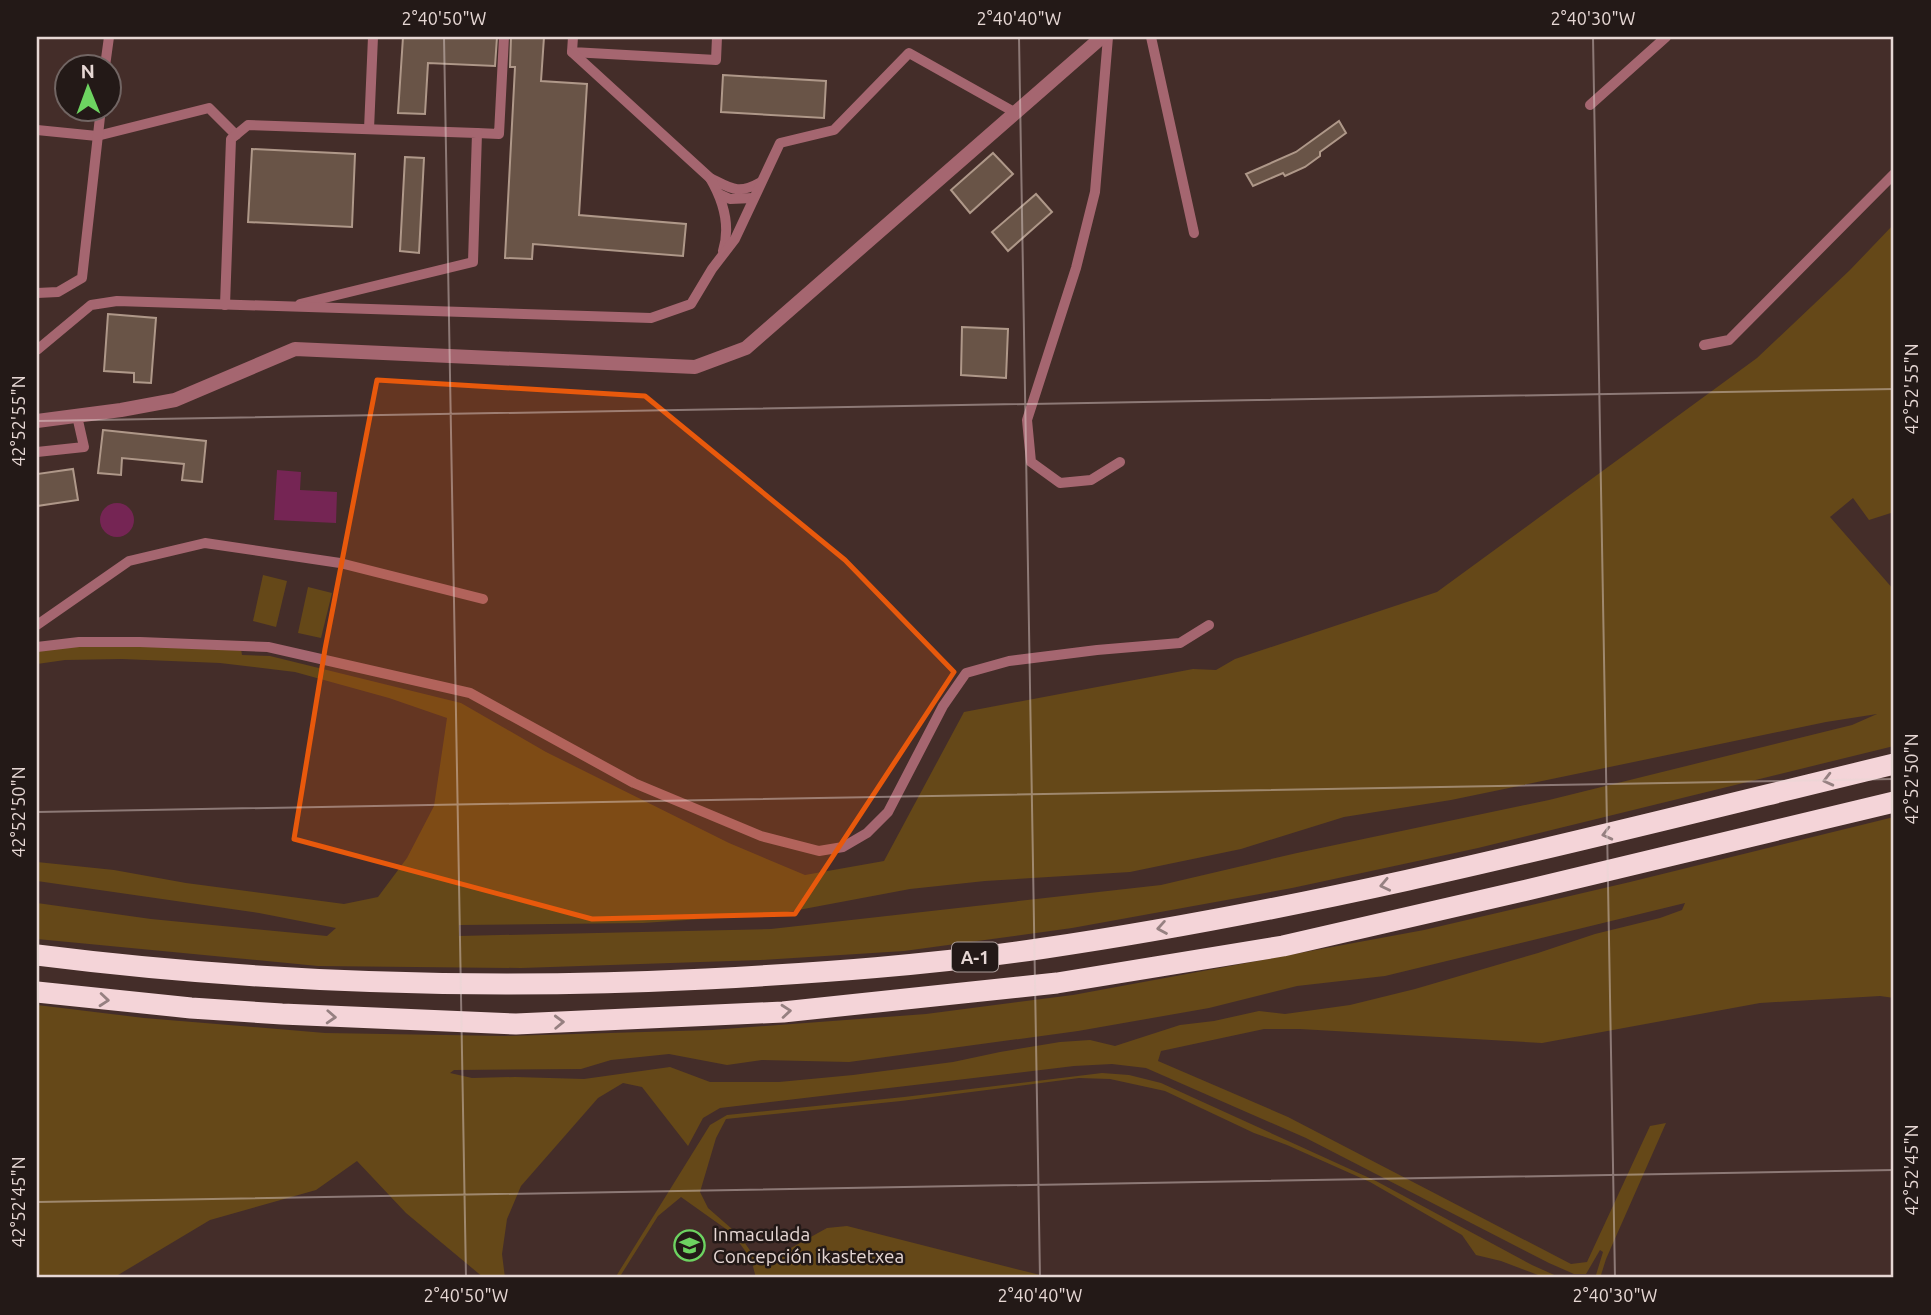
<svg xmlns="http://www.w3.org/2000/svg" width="1931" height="1315" font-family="Ubuntu,sans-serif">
	<rect width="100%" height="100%" fill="#442d29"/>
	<g fill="#654818" fill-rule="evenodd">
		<path d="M1894 224V512L1869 520 1853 498 1830 517 1894 590V746L1478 848 1292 888 1072 928 904 951 761 960 521 968 318 966 37 939V903L151 919 327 936 336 928 259 913 37 881V862L114 870 186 883 344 904 378 897 407 858 434 806 447 718 389 698 295 672 220 663 122 659 65 660 37 664V651L95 644 241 649 242 655 270 656 461 703 546 752 729 843 805 875 884 861 964 712 1193 669 1216 670 1235 659 1437 592 1757 358 1850 270ZM1877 714 1852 725 1549 800 1297 853 1161 885 771 929 459 936V925L643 923 777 914 910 889 985 881 1130 872 1241 849 1344 817 1451 800 1826 722Z"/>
		<polygon points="263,575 287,581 276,627 253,621"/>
		<polygon points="308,587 332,593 321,638 298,633"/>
		<path d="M1894 817V998L1880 996 1760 1003 1542 1043 1300 1029H1264L1161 1051 1158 1061 1288 1117 1571 1264 1587 1262 1650 1126 1666 1123 1606 1259 1601 1275 1603 1278H1596V1275L1603 1252 1600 1250 1586 1274H1574L1549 1263 1306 1138 1146 1068 1112 1064 1074 1066 720 1108 703 1118 688 1146 642 1087 623 1083 598 1098 521 1186 507 1219 502 1254 505 1278H484L406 1213 357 1161 316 1190 210 1220 113 1278H37V1005L144 1018 325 1033 505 1036 712 1030 926 1014 1073 995 1424 930 1630 882ZM1685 903 1682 910 1660 918 1595 934 1538 953 1415 989 1350 1005 1285 1014 1259 1011 1214 1021 1180 1025 1115 1046 1090 1040 1060 1042 1000 1052 953 1062 853 1075 779 1082H710L670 1067 584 1079 515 1077 472 1078 450 1073 454 1070 581 1069 611 1060 669 1054 727 1065 762 1060 849 1062 1078 1031 1209 1008 1297 986 1385 976Z"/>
		<polygon points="1102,1073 1129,1075 1161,1083 1376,1181 1532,1265 1561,1278 1546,1278 1501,1261 1476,1255 1462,1235 1370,1182 1287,1145 1254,1133 1165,1091 1110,1079 1079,1078 901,1101 726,1119 716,1138 700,1192 708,1208 740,1236 760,1265 827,1228 847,1226 1040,1275 1040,1278 756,1278 751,1259 733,1234 681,1197 658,1216 619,1278 615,1278 710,1125 727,1115 904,1097"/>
	</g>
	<g fill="#752554">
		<polygon points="277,470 301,472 300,490 337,492 336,523 274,520"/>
		<circle cx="117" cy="520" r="17"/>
	</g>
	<g fill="#695447" stroke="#af9889" stroke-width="2">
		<polygon points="403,37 497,37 495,66 428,63 425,114 398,113"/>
		<polygon points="511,37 544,37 541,81 587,84 579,215 686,224 683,256 533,244 532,259 505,258 515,67 510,67"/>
		<polygon points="723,75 826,81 824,118 721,112"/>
		<polygon points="1339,121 1346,133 1320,152 1320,156 1305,167 1285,176 1283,173 1253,186 1246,174 1296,152"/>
		<polygon points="252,149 355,154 352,227 248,222"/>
		<polygon points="993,153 1013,174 970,213 951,190"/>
		<polygon points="405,157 424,158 419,253 400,251"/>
		<polygon points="1036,194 1052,212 1008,251 992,232"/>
		<polygon points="108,314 156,318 151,383 134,382 134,373 104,371"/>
		<polygon points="962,327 1008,329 1006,378 961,375"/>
		<polygon points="103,430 206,441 202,482 182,480 184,464 122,458 121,475 98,473"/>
		<polygon points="73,469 78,500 37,506 37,474"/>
	</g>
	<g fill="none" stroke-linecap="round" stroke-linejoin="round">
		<g stroke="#a56670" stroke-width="10">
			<polyline points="573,37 572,52 716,60 717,37"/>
			<polyline points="1108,37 1095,192 1076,268 1027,420 1031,462 1060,483 1091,480 1120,462"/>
			<polyline points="1151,37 1194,233"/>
			<path d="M572 52 710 178C732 189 738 195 761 182"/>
			<polyline points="105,66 109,37"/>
			<polyline points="1590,105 1666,37"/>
			<polyline points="369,129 373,37"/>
			<polyline points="37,130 97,136 209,108 236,135"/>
			<polyline points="477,133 499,134 504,37"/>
			<path d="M710 178C723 200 731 225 723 251"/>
			<polyline points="719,194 730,199 753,198"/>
			<polyline points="37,293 58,292 82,278 101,108"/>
			<polyline points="225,305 231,139 248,125 477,133 473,262 300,304"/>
			<polyline points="1704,345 1729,340 1894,174"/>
			<polyline points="37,350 91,305 117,301 651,318 691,304 712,269 735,239 780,143 834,130 909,53 1016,113"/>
			<polyline points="37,452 84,447 77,416"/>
			<polyline points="37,625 129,561 205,543 340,563 483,599"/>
			<polyline points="37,647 79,642 140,642 268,647 470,693 634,783 761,836 819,851 843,847 867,833 888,812 943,706 966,673 1009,661 1097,650 1180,643 1209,625"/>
		</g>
		<polyline stroke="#a56670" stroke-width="14" points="37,421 121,410 175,400 295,349 695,367 746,348 1102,37"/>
		<g stroke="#f4d4d8" stroke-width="21">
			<path d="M37 955C259 983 483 990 706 979 819 973 933 965 1045 948 1332 906 1613 832 1894 764"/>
			<polyline points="37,992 191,1008 282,1014 516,1024 783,1012 1057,983 1283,946 1527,890 1894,802"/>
		</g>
	</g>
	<defs><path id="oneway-chevron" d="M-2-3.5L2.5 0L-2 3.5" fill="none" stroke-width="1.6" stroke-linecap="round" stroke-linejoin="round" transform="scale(1.75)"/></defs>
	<g stroke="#968081">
		<use href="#oneway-chevron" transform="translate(1828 780) rotate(166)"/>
		<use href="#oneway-chevron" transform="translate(1607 834) rotate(166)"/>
		<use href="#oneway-chevron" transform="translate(1385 885) rotate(168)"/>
		<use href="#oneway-chevron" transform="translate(1162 928) rotate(170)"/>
		<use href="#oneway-chevron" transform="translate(104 1000) rotate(5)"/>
		<use href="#oneway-chevron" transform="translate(786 1011) rotate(-5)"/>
		<use href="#oneway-chevron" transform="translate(331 1017) rotate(3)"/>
		<use href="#oneway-chevron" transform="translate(559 1022) rotate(-2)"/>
	</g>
	<path fill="#e8590c" fill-opacity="0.2" stroke="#e8590c" stroke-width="5" stroke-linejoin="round" d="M377 380 645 396 845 560 954 672 795 914 592 919 294 839 325 649Z"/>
	<path fill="none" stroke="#e6d7d4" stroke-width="2" stroke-opacity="0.45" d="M444 37 466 1278M1019 37 1040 1278M1593 37 1615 1278M37 421 1894 389M37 812 1894 779M37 1202 1894 1170"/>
	<defs>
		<symbol id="school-ring" viewBox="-11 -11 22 22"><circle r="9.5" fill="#231917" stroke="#6dd361" stroke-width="1.5"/><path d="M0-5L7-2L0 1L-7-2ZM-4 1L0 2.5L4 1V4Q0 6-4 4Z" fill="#6dd361"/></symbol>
	</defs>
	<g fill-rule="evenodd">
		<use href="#school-ring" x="672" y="1228" width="35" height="35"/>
	</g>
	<g text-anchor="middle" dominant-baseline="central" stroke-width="5" stroke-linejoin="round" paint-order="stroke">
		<rect fill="#231917" stroke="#ac9e9b" stroke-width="2" x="952" y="942.5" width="46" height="29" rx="5"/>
		<g font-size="18" font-weight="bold" fill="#e6d7d4">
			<text x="975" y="957">A-1</text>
		</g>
		<g font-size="19" fill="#e6d7d4" stroke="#231917" text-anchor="start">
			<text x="713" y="1234">Inmaculada<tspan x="713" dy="22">Concepción ikastetxea</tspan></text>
		</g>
	</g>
	<rect width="1931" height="1315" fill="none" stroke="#231917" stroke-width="77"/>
	<g transform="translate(88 88) rotate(359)"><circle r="33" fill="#231917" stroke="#716563" stroke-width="2"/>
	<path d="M0-5L12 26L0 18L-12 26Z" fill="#6dd361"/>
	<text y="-10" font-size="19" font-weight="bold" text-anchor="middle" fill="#e6d7d4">N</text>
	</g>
	<rect x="38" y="38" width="1854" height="1238" fill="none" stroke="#e6d7d4" stroke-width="2.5"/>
	<g font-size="18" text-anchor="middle" fill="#e6d7d4">
		<text x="444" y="25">2°40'50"W</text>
		<text x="1019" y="25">2°40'40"W</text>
		<text x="1593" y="25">2°40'30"W</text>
		<text transform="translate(1912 389) rotate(-90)" y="6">42°52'55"N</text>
		<text transform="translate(19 421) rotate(-90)" y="6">42°52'55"N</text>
		<text transform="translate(1912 779) rotate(-90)" y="6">42°52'50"N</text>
		<text transform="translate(19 812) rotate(-90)" y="6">42°52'50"N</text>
		<text transform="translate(1912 1170) rotate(-90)" y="6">42°52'45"N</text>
		<text transform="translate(19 1202) rotate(-90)" y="6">42°52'45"N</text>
		<text x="466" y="1302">2°40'50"W</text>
		<text x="1040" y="1302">2°40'40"W</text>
		<text x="1615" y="1302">2°40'30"W</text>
	</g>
</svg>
